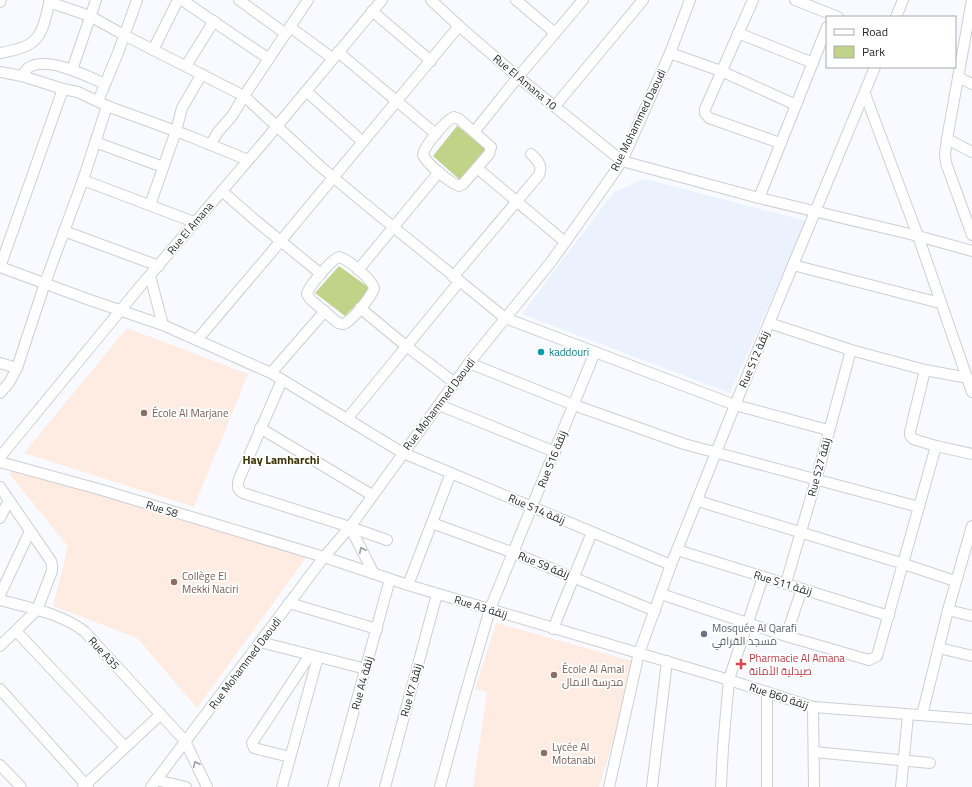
<svg xmlns="http://www.w3.org/2000/svg" width="972" height="787" font-family="'Titillium Web',Cairo,sans-serif">
	<rect width="100%" height="100%" fill="#f8faff"/>
	<polygon fill="#ebf1fd" points="645,179 806,221 730,393 522,314 614,192"/>
	<g fill="#feece2">
		<polygon points="127,328 248,374 194,507 24,453"/>
		<polygon points="17,465 306,558 197,708 137,638 53,606 68,546 9,474"/>
		<polygon points="496,623 632,661 620,719 599,787 473,787 487,692 475,689"/>
	</g>
	<g fill="#c1d388">
		<polygon points="457,126 486,148 460,180 433,156"/>
		<polygon points="339,266 371,289 345,316 315,293"/>
	</g>
	<g fill="none" stroke-linecap="round" stroke-linejoin="round">
		<defs>
			<g id="minor">
				<polyline points="182,0 269,59"/>
				<polyline points="239,0 286,34"/>
				<polyline points="431,0 459,26 518,77 622,161 759,198 918,236 972,251"/>
				<polyline points="516,0 555,33"/>
				<polyline points="753,0 705,109 705,113 709,118 780,143"/>
				<polyline points="795,0 838,17"/>
				<polyline points="972,0 947,139 945,154 946,163 972,235"/>
				<polyline points="0,2 1,0"/>
				<polyline points="49,2 90,16 124,35 244,96 321,167 364,203 505,318 735,405 828,430"/>
				<polyline points="372,11 431,61"/>
				<polyline points="896,17 903,0"/>
				<polyline points="290,27 332,58"/>
				<polyline points="738,33 813,63"/>
				<polyline points="153,50 178,0"/>
				<polyline points="338,52 436,134"/>
				<path d="M0 53C40 46 41 38 50 0"/>
				<polyline points="670,53 721,71 796,105"/>
				<polyline points="186,66 214,21"/>
				<polyline points="72,70 96,0"/>
				<polyline points="0,72 22,76 63,89 78,92 107,106 189,136 248,160"/>
				<path d="M22 76C24 74 26 70 28 68 46 55 87 76 105 84"/>
				<polyline points="958,77 972,84"/>
				<polyline points="306,91 363,142"/>
				<polyline points="865,94 918,236 972,392"/>
				<polyline points="98,101 118,53 137,0"/>
				<polyline points="555,106 643,0"/>
				<path d="M454 117 459 119 491 147 489 154 463 184 459 186C449 182 427 164 423 155 424 146 446 120 454 117Z"/>
				<polyline points="474,132 518,77 583,0"/>
				<polyline points="947,139 972,152"/>
				<polyline points="95,142 163,167"/>
				<polyline points="210,145 218,132 232,116 244,96 308,0"/>
				<polyline points="477,168 565,242"/>
				<polyline points="83,180 194,222"/>
				<polyline points="222,191 255,220 321,274"/>
				<polyline points="759,198 827,27"/>
				<polyline points="150,205 176,131 182,108 202,74"/>
				<polyline points="64,231 159,266"/>
				<path d="M339 257C348 259 373 280 374 289 369 299 354 319 344 324L338 323 310 299 307 294C308 287 332 259 339 257Z"/>
				<polyline points="793,265 940,303"/>
				<polyline points="0,267 87,299 163,325 271,373 403,453 671,565"/>
				<polyline points="0,267 63,89"/>
				<polyline points="358,270 439,172"/>
				<polyline points="150,276 163,325"/>
				<path d="M453 277 539 175C543 165 538 161 531 154"/>
				<polyline points="360,308 406,346 455,383"/>
				<polyline points="769,323 851,350 925,370 968,378"/>
				<polyline points="197,340 269,255 459,26"/>
				<polyline points="0,363 17,368"/>
				<polyline points="469,363 574,405 684,444 919,507"/>
				<polyline points="925,370 910,432 910,435 913,439 936,446 972,454"/>
				<polyline points="271,373 325,311"/>
				<path d="M282 380 239 479C237 486 237 489 243 493L350 527 387 540"/>
				<polyline points="0,393 9,383 17,368 45,283 83,180 107,106"/>
				<polyline points="439,405 555,452"/>
				<polyline points="347,419 459,282"/>
				<polyline points="260,428 372,495"/>
				<polyline points="0,457 138,289 263,143 382,0"/>
				<polyline points="0,462 102,490 324,557 408,585 726,679 813,707 972,719"/>
				<polyline points="0,487 51,561 52,565 52,571 37,610 0,646"/>
				<polyline points="698,501 904,564 955,581"/>
				<polyline points="0,518 9,500"/>
				<polyline points="432,523 514,553 655,611"/>
				<polyline points="350,527 374,574"/>
				<polyline points="677,550 889,616"/>
				<polyline points="786,583 816,480 851,350"/>
				<polyline points="408,585 451,473"/>
				<polyline points="661,594 786,636 869,660 877,656 936,446"/>
				<polyline points="0,595 30,531"/>
				<path d="M0 600C27 607 63 614 85 632L185 741 207 787"/>
				<polyline points="289,603 377,629"/>
				<polyline points="948,610 972,616"/>
				<polyline points="553,629 592,532"/>
				<polyline points="16,631 125,747"/>
				<polyline points="786,636 802,589"/>
				<polyline points="260,642 366,669"/>
				<polyline points="939,648 972,656"/>
				<polyline points="0,689 88,787"/>
				<polyline points="767,692 767,787"/>
				<polyline points="813,707 814,787"/>
				<polyline points="922,715 948,610 972,526"/>
				<polyline points="814,752 930,763"/>
				<polyline points="290,757 254,748 252,743 310,655"/>
				<polyline points="0,765 21,787"/>
				<polyline points="156,780 186,787"/>
				<polyline points="83,787 161,714"/>
				<polyline points="151,787 324,557 350,527 469,363 551,262 607,183 622,161 670,53 690,0"/>
				<polyline points="282,787 318,657"/>
				<polyline points="333,787 390,579"/>
				<polyline points="385,787 437,594"/>
				<polyline points="440,787 463,702 490,609 595,352"/>
				<polyline points="609,787 639,653 671,565 735,405 875,67"/>
				<polyline points="652,787 667,661"/>
				<polyline points="721,787 723,747 729,679 763,577"/>
				<polyline points="901,787 908,715"/>
			</g>
		</defs>
		<use href="#minor" stroke="#cccfd4" stroke-width="12"/>
		<use href="#minor" stroke="#fff" stroke-width="10"/>
	</g>
	<defs><path id="oneway-chevron" d="M-2-3.5L2.5 0L-2 3.5" fill="none" stroke-width="1.6" stroke-linecap="round" stroke-linejoin="round"/></defs>
	<g stroke="#9e9e9f">
		<use href="#oneway-chevron" transform="translate(362 550) rotate(-116)"/>
		<use href="#oneway-chevron" transform="translate(196 764) rotate(-115)"/>
	</g>
	<circle fill="#0f9aa8" stroke="#fff" stroke-width="1.5" cx="541" cy="352" r="4"/>
	<g fill="#8d6e63" stroke="#fff" stroke-width="1.5">
		<circle cx="144" cy="413" r="4"/>
		<circle cx="174" cy="582" r="4"/>
		<circle cx="554" cy="675" r="4"/>
		<circle cx="544" cy="753" r="4"/>
	</g>
	<circle fill="#6b7280" stroke="#fff" stroke-width="1.5" cx="704" cy="634" r="4"/>
	<path fill="#e0444e" stroke="#fff" stroke-width="1.5" d="M739 658h4v4h4v4h-4v4h-4v-4h-4v-4h4z"/>
	<g text-anchor="middle" dominant-baseline="central" stroke-width="3.5" stroke-linejoin="round" paint-order="stroke">
		<g font-size="11" fill="#27282a" stroke="#fff">
			<text transform="translate(525 82) rotate(40)">Rue El Amana 10</text>
			<text transform="translate(638 120) rotate(-64)">Rue Mohammed Daoudi</text>
			<text transform="translate(190 228) rotate(-50)">Rue El Amana</text>
			<text transform="translate(754 359) rotate(-67)">Rue S12 زنقة</text>
			<text transform="translate(439 404) rotate(-53)">Rue Mohammed Daoudi</text>
			<text transform="translate(552 459) rotate(-68)">Rue S16 زنقة</text>
			<text transform="translate(819 467) rotate(-75)">Rue S27 زنقة</text>
			<text transform="translate(162 509) rotate(17)">Rue S8</text>
			<text transform="translate(537 509) rotate(23)">Rue S14 زنقة</text>
			<text transform="translate(544 565) rotate(22)">Rue S9 زنقة</text>
			<text transform="translate(783 583) rotate(17)">Rue S11 زنقة</text>
			<text transform="translate(481 607) rotate(17)">Rue A3 زنقة</text>
			<text transform="translate(104 653) rotate(47)">Rue A35</text>
			<text transform="translate(245 663) rotate(-53)">Rue Mohammed Daoudi</text>
			<text transform="translate(362 683) rotate(-75)">Rue A4 زنقة</text>
			<text transform="translate(411 690) rotate(-75)">Rue K7 زنقة</text>
			<text transform="translate(779 696) rotate(18)">Rue B60 زنقة</text>
		</g>
		<g font-size="11" fill="#0d838f" stroke="#fff" text-anchor="start">
			<text x="549" y="352">kaddouri</text>
		</g>
		<g font-size="11" fill="#785e54" stroke="#fff" text-anchor="start">
			<text x="152" y="413">École Al Marjane</text>
			<text x="182" y="576">Collège El<tspan x="182" dy="13">Mekki Naciri</tspan></text>
			<text x="562" y="669">École Al Amal<tspan x="562" dy="13">مدرسة الامال</tspan></text>
			<text x="552" y="747">Lycée Al<tspan x="552" dy="13">Motanabi</tspan></text>
		</g>
		<g font-size="11" fill="#5b616d" stroke="#fff" text-anchor="start">
			<text x="712" y="628">Mosquée Al Qarafi<tspan x="712" dy="13">مسجد القرافي</tspan></text>
		</g>
		<g font-size="11" fill="#be3a42" stroke="#fff" text-anchor="start">
			<text x="749" y="658">Pharmacie Al Amana<tspan x="749" dy="13">صيدلية الأمانة</tspan></text>
		</g>
		<g font-size="12" font-weight="bold" fill="#3a3105" stroke="#fff">
			<text x="281" y="459">Hay Lamharchi</text>
		</g>
	</g>
	<rect x="826" y="16" width="130" height="52" fill="#ffffff" stroke="#a9a9aa"/>
	<rect x="834" y="29" width="20" height="6" fill="#ffffff" stroke="#a9a9aa"/>
	<text x="862" y="36" font-size="12" fill="#27282a">Road</text>
	<rect x="834" y="46" width="20" height="12" fill="#c1d388" stroke="#a9a9aa"/>
	<text x="862" y="56" font-size="12" fill="#27282a">Park</text>
</svg>
